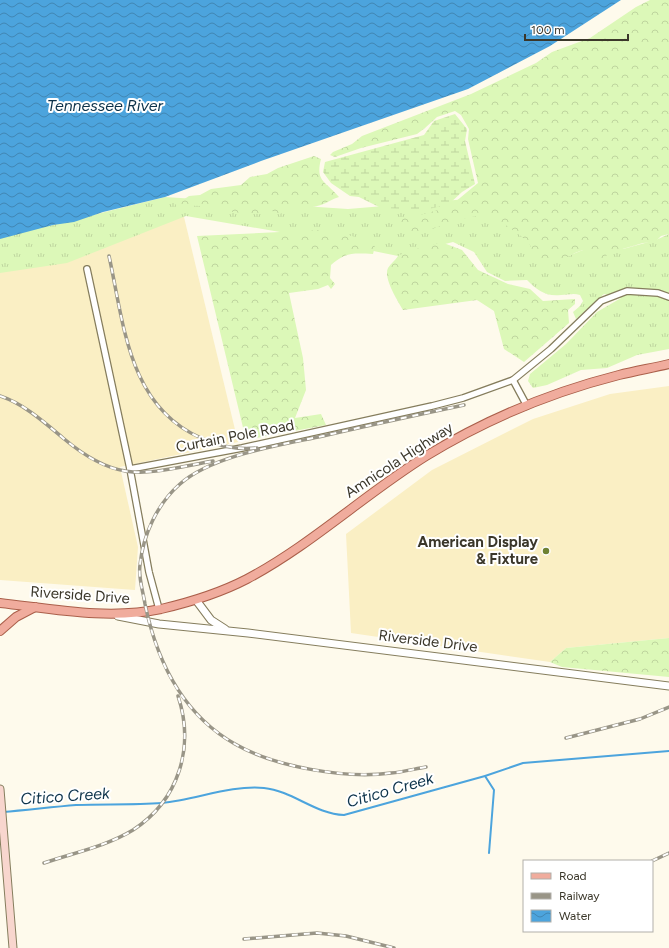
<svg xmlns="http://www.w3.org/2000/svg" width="669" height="948" font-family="Figtree,sans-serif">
	<defs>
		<pattern id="grass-tufts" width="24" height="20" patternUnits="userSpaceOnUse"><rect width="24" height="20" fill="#dcf8b8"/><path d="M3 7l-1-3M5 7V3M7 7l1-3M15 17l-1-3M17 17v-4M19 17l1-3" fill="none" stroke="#bed59e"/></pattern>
		<pattern id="forest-crowns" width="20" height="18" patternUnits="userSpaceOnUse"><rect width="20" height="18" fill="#dcf8b8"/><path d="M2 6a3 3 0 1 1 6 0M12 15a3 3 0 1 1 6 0" fill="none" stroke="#bed59e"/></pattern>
		<pattern id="wetland-marsh" width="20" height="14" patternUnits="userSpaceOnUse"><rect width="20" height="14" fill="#dcf8b8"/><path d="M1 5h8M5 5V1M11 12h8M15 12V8" fill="none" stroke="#bed59e"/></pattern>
		<pattern id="water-waves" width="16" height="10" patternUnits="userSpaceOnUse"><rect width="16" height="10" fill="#4ca4dd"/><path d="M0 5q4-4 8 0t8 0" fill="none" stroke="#4086b3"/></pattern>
	</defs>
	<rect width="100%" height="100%" fill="#fefaec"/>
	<g fill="#faefc4">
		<polygon points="162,216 184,217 238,442 120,467 138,547 135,590 0,580 0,264"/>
		<polygon points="669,386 669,638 566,648 550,662 351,633 346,534 432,470 533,419 610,394"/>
	</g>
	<path fill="url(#grass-tufts)" d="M165 197 348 209 491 197 563 258 583 250 623 249 656 240 669 234V349L637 355 607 368 581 370 547 385 533 388 528 381 530 374 566 344 597 312 621 298 604 294 576 319 573 312 580 306 583 301 580 295C573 293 568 295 561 295 546 297 537 290 527 280L505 281 487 272 474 252 453 242 398 256 280 232 186 216 67 263 0 273V234L53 225Z"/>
	<g fill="url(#forest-crowns)">
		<path d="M650 0H669V234L661 236 655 242 643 243 609 253 599 263 593 260 583 250C569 254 555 267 541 265L532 251 530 245 521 236 500 221 482 215 456 220 419 234 401 233 397 226 403 218 410 215H420L449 207 478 183 468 139 469 129 461 115 455 111 437 117 425 128 417 134 361 148 335 157 330 155 333 152 352 144 362 136 471 94 536 63 552 52 590 38 636 7Z"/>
		<path d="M314 156 321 159C315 182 326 181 339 197 332 199 327 203 321 205 305 210 294 205 280 214L273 211C249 219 224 209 200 206 191 205 184 208 175 205L189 196 200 195 211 189 241 185 250 177 267 174 278 168Z"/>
		<path d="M321 230 352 236 375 246 373 254C353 253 346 252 331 265L330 278 335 284 331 289 328 285 318 289 289 293 303 358 306 390 295 418 321 414 326 425 246 440 197 236Z"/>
		<path d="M441 242 462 250 478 270 508 284 530 289 543 301 575 299V304L568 310 569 323 524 362 504 349 494 311 477 300 403 310C398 301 383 278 388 268 391 263 395 261 398 256 411 249 427 247 441 242Z"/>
		<polygon points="669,638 669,677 562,667 550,662 566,648"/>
	</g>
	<polygon fill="url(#wetland-marsh)" points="455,114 467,129 465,141 475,184 462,192 449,204 425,210 381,208 359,197 350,196 331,183 323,172 325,162 424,135 434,121"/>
	<polygon fill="url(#water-waves)" points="0,0 621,0 550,46 468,89 261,161 165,197 103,212 74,222 53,225 0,239"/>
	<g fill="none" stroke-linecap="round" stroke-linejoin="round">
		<g stroke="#4ca4dd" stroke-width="2">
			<polyline points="485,776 494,790 489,853"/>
			<path d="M3 812C27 810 52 807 76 805 105 804 133 805 162 803 196 800 229 785 264 788 293 791 315 814 344 815L485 776 523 763 669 751"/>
		</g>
		<defs>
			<g id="minor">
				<polyline points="87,269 130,469 149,572 159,609"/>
				<polyline points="513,380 551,349 601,301 627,291 658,293 669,297"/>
				<polyline points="130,469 242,448 432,406 463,398 513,380 527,406"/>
			</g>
			<g id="tertiary">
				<polyline points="196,600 211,620 225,629"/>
				<polyline points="118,616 159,624 248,633 669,686"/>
			</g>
			<polyline id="secondary" points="0,789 13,948"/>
			<g id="primary">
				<path d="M0 603C53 609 108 620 161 609 191 602 220 593 247 579 311 545 365 494 426 456 485 420 552 392 619 375 635 371 652 368 669 364"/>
				<polyline points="0,631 16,617 35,607"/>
			</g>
		</defs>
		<use href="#minor" stroke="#857d5d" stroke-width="8"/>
		<use href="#tertiary" stroke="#857d5d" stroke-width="9"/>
		<use href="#secondary" stroke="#857d5d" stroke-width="9"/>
		<use href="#primary" stroke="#aa5f4a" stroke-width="10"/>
		<use href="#minor" stroke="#fff" stroke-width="5.5"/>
		<use href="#tertiary" stroke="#fff" stroke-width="7"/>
		<use href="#secondary" stroke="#f8d6ce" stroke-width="7"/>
		<use href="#primary" stroke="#f0ac9d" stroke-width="8"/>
		<defs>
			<g id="rail">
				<path d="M109 256C124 324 128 406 201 438 218 446 238 450 257 448"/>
				<path d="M0 396C24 404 44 422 63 438 120 486 146 473 213 461"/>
				<polyline points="566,738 640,719 669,707"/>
				<path d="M426 767C414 769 403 772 391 773 345 779 275 767 235 744 182 714 157 662 145 604 143 591 138 577 140 565 143 535 157 504 180 484 213 455 281 445 323 436 370 425 417 415 464 405"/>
				<polyline points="652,861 669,853"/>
				<path d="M44 863C73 853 107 846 133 830 179 800 195 747 178 696"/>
				<polyline points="244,939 317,933 346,936 394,948"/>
			</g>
		</defs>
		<use href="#rail" stroke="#999587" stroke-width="3.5"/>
		<use href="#rail" stroke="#fff" stroke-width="2" stroke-dasharray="6" stroke-linecap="butt"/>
	</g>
	<circle fill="#6e8232" stroke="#fff" stroke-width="1.5" cx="546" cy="551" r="4"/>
	<g text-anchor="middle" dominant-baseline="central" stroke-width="4" stroke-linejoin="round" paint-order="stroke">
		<g font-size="15" fill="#3b372a" stroke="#fff">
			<text transform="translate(235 436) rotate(-11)">Curtain Pole Road</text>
			<text transform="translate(399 460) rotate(-33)">Amnicola Highway</text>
			<text transform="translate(80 595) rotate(4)">Riverside Drive</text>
			<text transform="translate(428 641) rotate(7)">Riverside Drive</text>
		</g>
		<g font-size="15" font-weight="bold" fill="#3b372a" stroke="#fff" text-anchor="end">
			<text x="538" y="542">American Display<tspan x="538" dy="17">&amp; Fixture</tspan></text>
		</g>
		<g font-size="16" font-style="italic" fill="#0d334b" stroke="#fff">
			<text x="105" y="105">Tennessee River</text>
			<text transform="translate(390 790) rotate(-16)">Citico Creek</text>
			<text transform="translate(65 796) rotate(-4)">Citico Creek</text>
		</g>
	</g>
	<rect x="523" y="860" width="130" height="72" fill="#ffffff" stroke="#b1afaa"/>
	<rect x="531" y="873" width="20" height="6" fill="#f0ac9d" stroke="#b1afaa"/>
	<text x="559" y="880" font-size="12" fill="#3b372a">Road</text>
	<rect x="531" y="893" width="20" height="6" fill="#999587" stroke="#b1afaa"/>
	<text x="559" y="900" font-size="12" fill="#3b372a">Railway</text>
	<rect x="531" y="910" width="20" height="12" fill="url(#water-waves)" stroke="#b1afaa"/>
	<text x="559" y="920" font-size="12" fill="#3b372a">Water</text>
	<path d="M525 34v6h103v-6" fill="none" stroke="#3b372a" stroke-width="2"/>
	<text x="531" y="34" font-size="12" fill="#3b372a" stroke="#ffffff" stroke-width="3" paint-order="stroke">100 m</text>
</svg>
